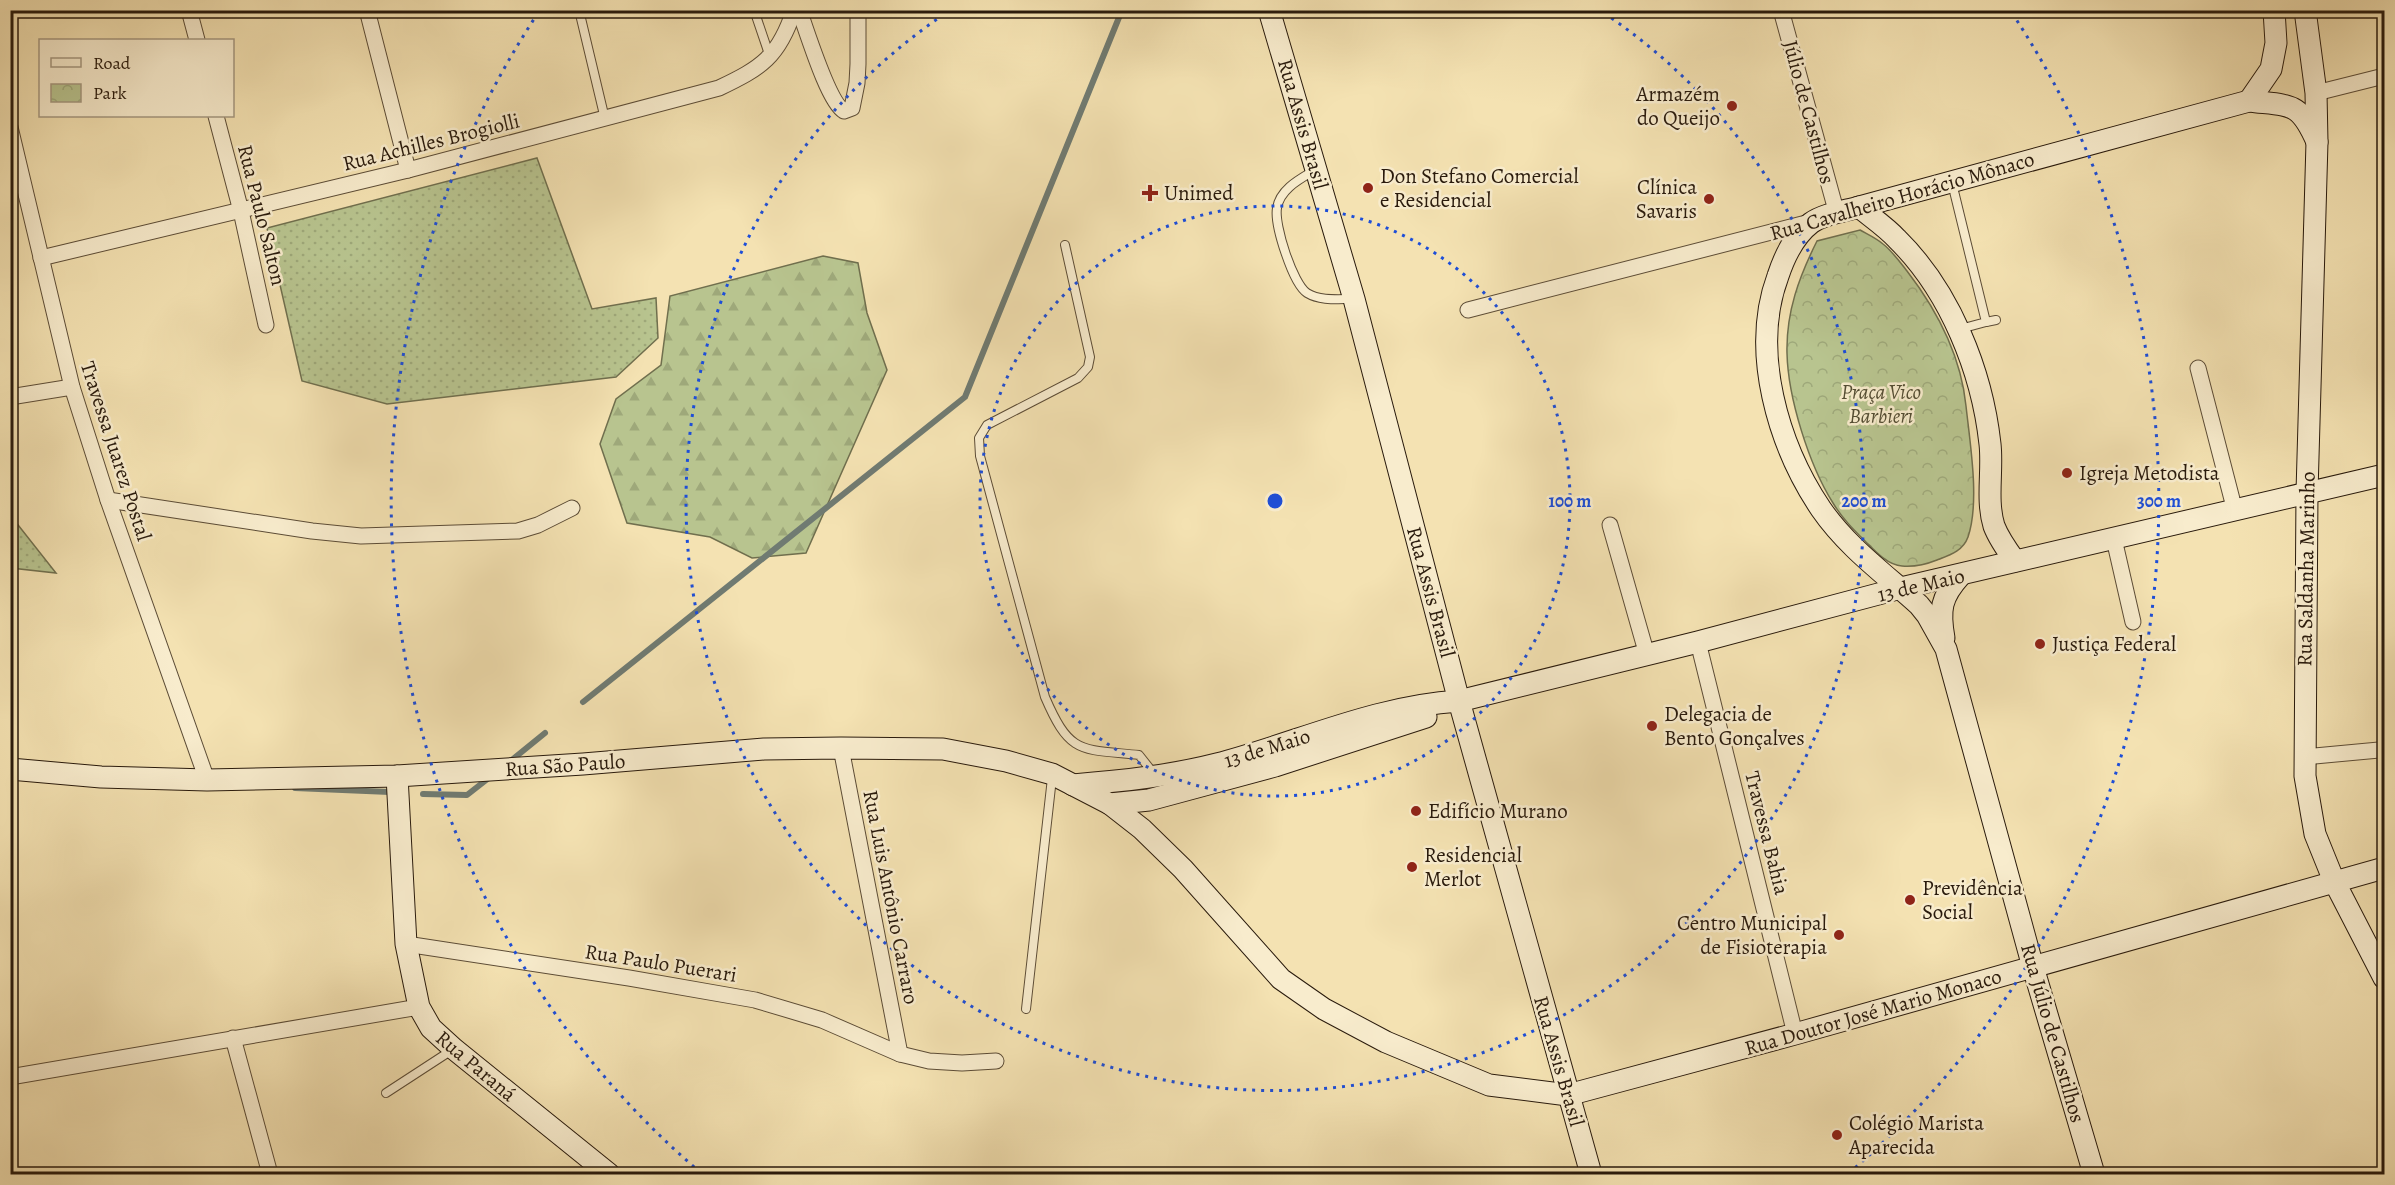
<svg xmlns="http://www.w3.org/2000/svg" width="2395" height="1185" font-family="Alegreya,serif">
	<defs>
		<pattern id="grass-dots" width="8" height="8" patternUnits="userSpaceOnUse" patternTransform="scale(1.5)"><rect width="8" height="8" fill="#b8c48f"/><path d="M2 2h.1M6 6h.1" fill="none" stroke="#9ea87a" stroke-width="1.8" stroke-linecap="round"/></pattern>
		<pattern id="forest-firs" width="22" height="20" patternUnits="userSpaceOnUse" patternTransform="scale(1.5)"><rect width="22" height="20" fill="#b8c48f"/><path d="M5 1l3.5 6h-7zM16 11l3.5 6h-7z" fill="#9ea87a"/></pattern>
		<pattern id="park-crowns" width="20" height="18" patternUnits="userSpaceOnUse" patternTransform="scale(1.5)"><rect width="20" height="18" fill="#b8c48f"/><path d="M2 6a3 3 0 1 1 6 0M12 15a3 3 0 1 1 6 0" fill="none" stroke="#9ea87a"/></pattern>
	</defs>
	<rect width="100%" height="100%" fill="#f4e2b2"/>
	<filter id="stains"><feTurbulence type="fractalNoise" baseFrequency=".00333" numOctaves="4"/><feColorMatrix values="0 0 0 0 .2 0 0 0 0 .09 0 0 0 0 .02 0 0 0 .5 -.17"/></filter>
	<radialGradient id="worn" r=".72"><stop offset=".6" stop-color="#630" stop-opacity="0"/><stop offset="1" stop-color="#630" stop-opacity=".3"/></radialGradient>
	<g fill="url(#grass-dots)" stroke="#706f4e" stroke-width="1.5">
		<polygon points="537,158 592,309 656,298 658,338 616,377 387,404 302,381 267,228"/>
		<polygon points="10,516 11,516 56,573 11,568"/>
	</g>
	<polygon fill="url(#forest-firs)" stroke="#706f4e" stroke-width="1.5" points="823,256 858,263 867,313 887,370 806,553 752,558 710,537 627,523 600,444 616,399 661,365 670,296"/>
	<path fill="url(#park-crowns)" stroke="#706f4e" stroke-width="1.5" d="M1860 230C1867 234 1876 238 1883 244 1892 251 1900 262 1907 271 1937 310 1961 356 1966 406 1970 443 1980 502 1968 537 1963 551 1950 555 1937 560 1927 564 1913 567 1902 566 1887 565 1875 551 1865 541 1853 529 1842 518 1833 503 1809 465 1788 398 1787 353 1786 312 1799 277 1817 241Z"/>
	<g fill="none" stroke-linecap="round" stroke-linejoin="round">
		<g stroke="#707b72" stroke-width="6">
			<polyline points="583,702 965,397 1122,10"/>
			<polyline points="508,763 545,733"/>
			<polyline points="295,788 390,792"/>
			<polyline points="423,794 467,795 490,777"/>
		</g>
		<defs>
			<g id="lane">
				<polyline points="579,10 605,119"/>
				<polyline points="754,10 770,57"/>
				<path d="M1315 170C1300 179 1280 189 1277 208 1274 225 1293 284 1307 293 1320 301 1338 299 1353 299"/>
				<polyline points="1952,183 1986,322 1960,329"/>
				<path d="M1065 245 1090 357 1088 367 1078 378 987 425 979 438 980 456 1045 697C1070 755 1080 749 1139 755L1154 774"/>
				<polyline points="1986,322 1996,320"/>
				<polyline points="1026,1009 1052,778"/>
				<polyline points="386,1093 452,1050"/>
			</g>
			<g id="street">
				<polyline points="189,10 197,40"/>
				<polyline points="367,10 408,170"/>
				<path d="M799 10C807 31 828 102 844 111L852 108 857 83 858 64V10"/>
				<polyline points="1781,10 1837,214"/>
				<polyline points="2316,93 2384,76"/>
				<polyline points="216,116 241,211 266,325"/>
				<polyline points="10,127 72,387 108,500 207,780"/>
				<path d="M41 258 408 170 719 88C761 68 779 57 794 10"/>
				<polyline points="1468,310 1810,222"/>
				<polyline points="2198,368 2235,511"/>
				<polyline points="10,397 72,387"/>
				<polyline points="108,500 312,531 361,536 518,531 538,525 572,508"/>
				<polyline points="1610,525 1647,655"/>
				<polyline points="2114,539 2133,622"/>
				<polyline points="1698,642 1795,1034"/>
				<polyline points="841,748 900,1054"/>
				<polyline points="2304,757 2379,750"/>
				<polyline points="406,944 629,978 755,1000 822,1020 900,1054 929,1061 962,1063 996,1061"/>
				<polyline points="233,1038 270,1174"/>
				<polyline points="10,1077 419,1007"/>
			</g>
			<g id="secondary">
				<polyline points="1269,10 1354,299 1459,701 1591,1174"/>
				<polyline points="2305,10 2316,93 2317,142 2307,492 2305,776 2315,834 2334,881 2384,978"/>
				<polyline points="2249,101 2271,69 2276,43 2274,10"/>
				<path d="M1859 207C1871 217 1886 227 1897 239 1950 291 1982 371 1990 444 1993 470 1986 500 1994 526 1999 539 2007 550 2015 561"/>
				<path d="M1944 638C1939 610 1941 597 1960 576"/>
				<polyline points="10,769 101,777 207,780 397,776 583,764 764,749 841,748 943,749 1006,761 1052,774 1110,804 1142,829 1183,869 1281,979 1324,1009 1386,1042 1489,1085 1568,1095 1795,1034 2384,868"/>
				<polyline points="397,776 406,944 419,1007 431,1028 454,1049 609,1174"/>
				<path d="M1073 785C1121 781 1170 776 1217 764 1297 743 1375 706 1459 701L1698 642 1901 588 2384 475"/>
				<polyline points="1110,804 1149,800 1275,766 1426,717"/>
				<path d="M2094 1174 2033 967 1946 649 1927 615 1919 605C1885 574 1848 548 1821 509 1778 445 1750 351 1778 276 1785 255 1794 236 1811 223 1823 214 1845 211 1859 207L2249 101C2291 106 2299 101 2317 142"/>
			</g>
		</defs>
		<use href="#lane" stroke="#5c4c36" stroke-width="10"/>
		<use href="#street" stroke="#5c4c36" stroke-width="17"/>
		<use href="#secondary" stroke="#291a0c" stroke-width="23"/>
		<use href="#lane" stroke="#f8eccd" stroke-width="8"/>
		<use href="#street" stroke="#f8eccd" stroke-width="15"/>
		<use href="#secondary" stroke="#f8eccd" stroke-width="21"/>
	</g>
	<g fill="none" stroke="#1d4ed8" stroke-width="3" stroke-dasharray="3 6">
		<circle cx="1275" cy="501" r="295"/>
		<path d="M1604 13A589 589 0 1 1 946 13"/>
		<path d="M701 1173A884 884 0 0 1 538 13M2012 13A884 884 0 0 1 1849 1173"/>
	</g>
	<g fill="#8f2418" stroke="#f8eccd" stroke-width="2">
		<circle cx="1732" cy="106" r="6"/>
		<circle cx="1368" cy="188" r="6"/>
		<path d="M1147 184h6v6h6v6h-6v6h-6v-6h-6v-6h6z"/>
		<circle cx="1709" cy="199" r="6"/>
		<circle cx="2067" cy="473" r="6"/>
		<circle cx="2040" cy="644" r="6"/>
		<circle cx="1652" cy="726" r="6"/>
		<circle cx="1416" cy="811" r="6"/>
		<circle cx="1412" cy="867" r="6"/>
		<circle cx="1910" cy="900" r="6"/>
		<circle cx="1839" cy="935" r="6"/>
		<circle cx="1837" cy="1135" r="6"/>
	</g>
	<g text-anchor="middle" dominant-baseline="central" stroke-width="5" stroke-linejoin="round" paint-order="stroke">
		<g font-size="21" fill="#291a0c" stroke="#f8eccd" text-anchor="start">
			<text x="1720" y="94" text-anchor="end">Armazém<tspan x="1720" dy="24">do Queijo</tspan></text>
			<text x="1380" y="176">Don Stefano Comercial<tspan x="1380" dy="24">e Residencial</tspan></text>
			<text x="1697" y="187" text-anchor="end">Clínica<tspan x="1697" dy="24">Savaris</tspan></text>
			<text x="1164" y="193">Unimed</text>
			<text x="2079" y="473">Igreja Metodista</text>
			<text x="2052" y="644">Justiça Federal</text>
			<text x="1664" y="714">Delegacia de<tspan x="1664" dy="24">Bento Gonçalves</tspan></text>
			<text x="1428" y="811">Edifício Murano</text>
			<text x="1424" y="855">Residencial<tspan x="1424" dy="24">Merlot</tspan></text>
			<text x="1922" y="888">Previdência<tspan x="1922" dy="24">Social</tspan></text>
			<text x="1827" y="923" text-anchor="end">Centro Municipal<tspan x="1827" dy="24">de Fisioterapia</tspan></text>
			<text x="1849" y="1123">Colégio Marista<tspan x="1849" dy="24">Aparecida</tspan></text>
		</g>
		<g font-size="21" fill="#291a0c" stroke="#f8eccd">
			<text transform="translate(1809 112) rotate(75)">Júlio de Castilhos</text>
			<text transform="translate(1303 124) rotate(74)">Rua Assis Brasil</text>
			<text transform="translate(431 142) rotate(-14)">Rua Achilles Brogiolli</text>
			<text transform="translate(1902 196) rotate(-16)">Rua Cavalheiro Horácio Mônaco</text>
			<text transform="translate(262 215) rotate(76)">Rua Paulo Salton</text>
			<text transform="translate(116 451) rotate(72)">Travessa Juarez Postal</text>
			<text transform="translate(2306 569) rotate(-89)">Rua Saldanha Marinho</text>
			<text transform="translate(1921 585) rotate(-13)">13 de Maio</text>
			<text transform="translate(1431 592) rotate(75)">Rua Assis Brasil</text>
			<text transform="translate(1267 748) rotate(-17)">13 de Maio</text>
			<text transform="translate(565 765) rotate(-4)">Rua São Paulo</text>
			<text transform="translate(1767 833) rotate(76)">Travessa Bahia</text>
			<text transform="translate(891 897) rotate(79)">Rua Luis Antônio Carraro</text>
			<text transform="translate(661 963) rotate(9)">Rua Paulo Puerari</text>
			<text transform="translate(1873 1012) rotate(-16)">Rua Doutor José Mario Monaco</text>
			<text transform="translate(2053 1033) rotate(74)">Rua Júlio de Castilhos</text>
			<text transform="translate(1559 1061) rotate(74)">Rua Assis Brasil</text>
			<text transform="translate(476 1066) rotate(40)">Rua Paraná</text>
		</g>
		<g font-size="21" font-style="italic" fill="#544d33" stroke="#f8eccd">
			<text x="1881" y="392">Praça Vico<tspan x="1881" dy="24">Barbieri</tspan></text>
		</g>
	</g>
	<circle cx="1275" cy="501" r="9" fill="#1d4ed8" stroke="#f8eccd" stroke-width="3"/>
	<g font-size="18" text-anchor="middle" font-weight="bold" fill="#1d4ed8" stroke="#f8eccd" stroke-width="5" stroke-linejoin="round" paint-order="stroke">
		<text x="1570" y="507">100 m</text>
		<text x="1864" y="507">200 m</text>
		<text x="2159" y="507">300 m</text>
	</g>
	<rect width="2395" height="1185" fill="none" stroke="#f4e2b2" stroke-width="36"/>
	<rect x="12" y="12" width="2371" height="1161" fill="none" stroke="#291a0c" stroke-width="3"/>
	<rect x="18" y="18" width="2359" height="1149" fill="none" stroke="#291a0c" stroke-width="1.5"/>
	<rect x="39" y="39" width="195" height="78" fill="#f8eccd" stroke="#a59880" stroke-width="1.5"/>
	<rect x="51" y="58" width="30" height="9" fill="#f8eccd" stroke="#a59880" stroke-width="1.5"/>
	<text x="93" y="69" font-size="18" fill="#291a0c">Road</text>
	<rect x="51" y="84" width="30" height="18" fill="url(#park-crowns)" stroke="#a59880" stroke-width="1.5"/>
	<text x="93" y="99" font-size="18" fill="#291a0c">Park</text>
	<rect width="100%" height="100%" filter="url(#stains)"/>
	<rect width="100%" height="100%" fill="url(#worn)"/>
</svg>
